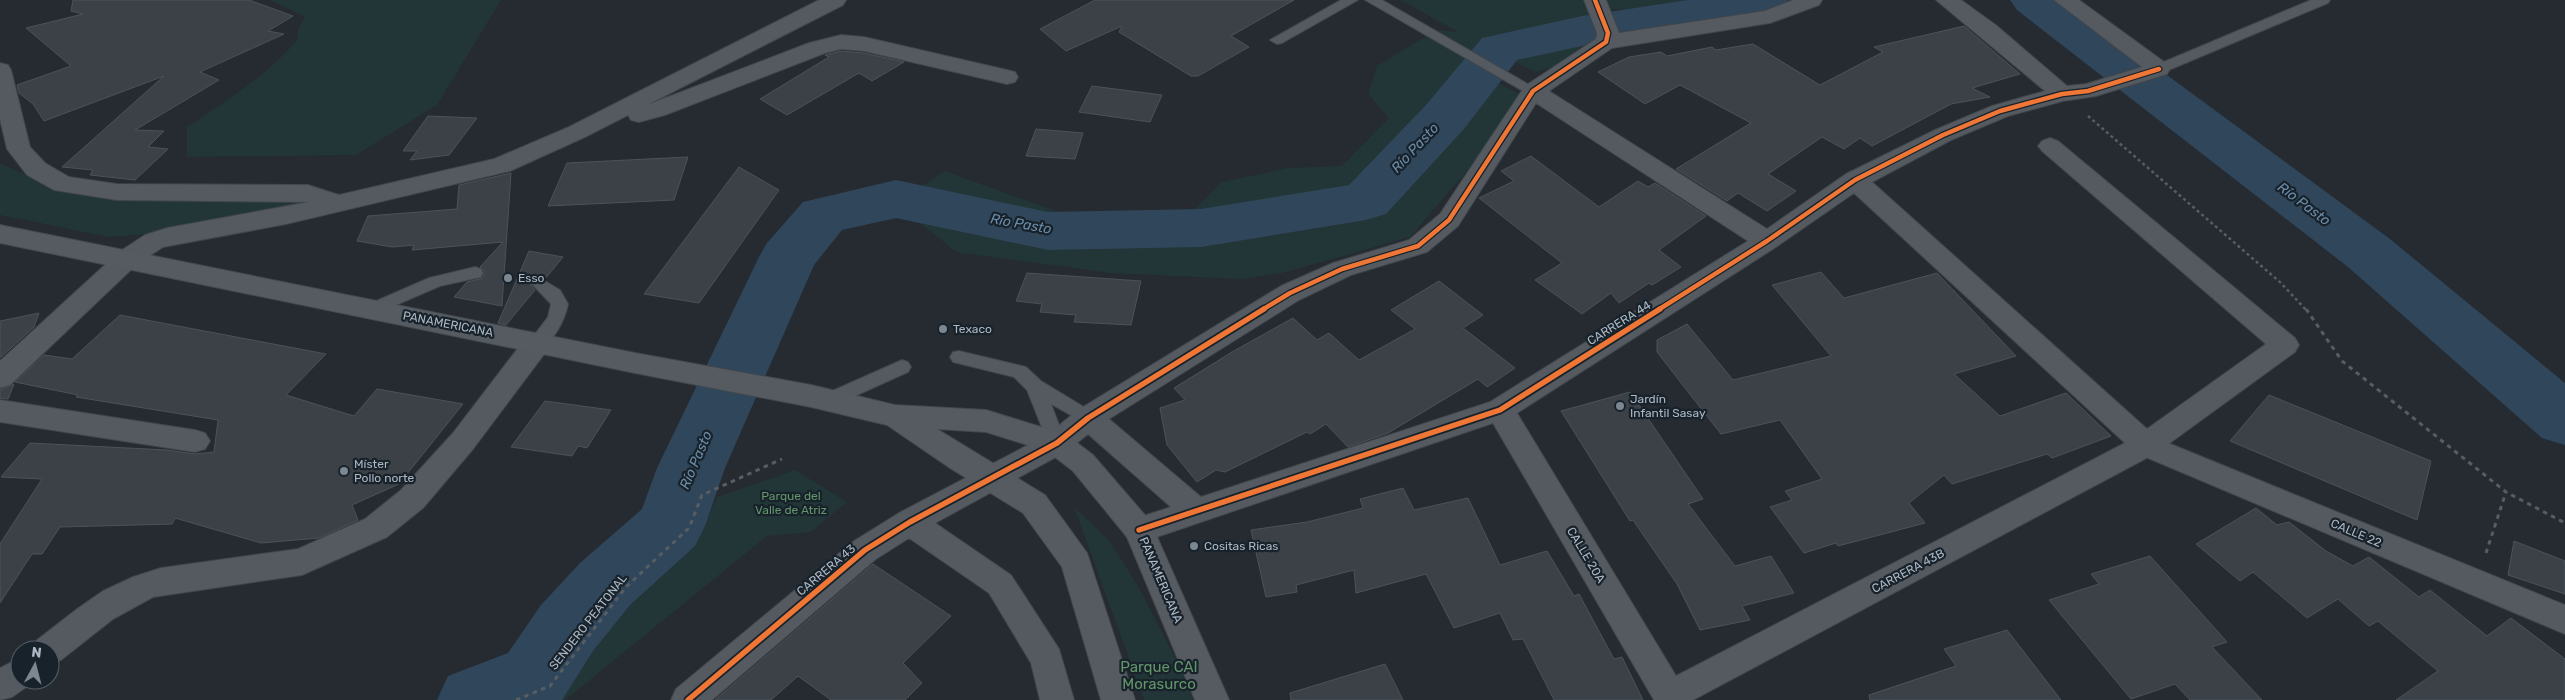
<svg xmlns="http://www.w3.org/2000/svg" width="2565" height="700" font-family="Rubik,sans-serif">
	<rect width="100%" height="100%" fill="#252b31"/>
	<g fill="#223537">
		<path d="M270 0H501L437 105 356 155 187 157V127C227 100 267 76 298 39V29L305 17Z"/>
		<polygon points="1401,0 1728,0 1653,10 1595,9 1606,38 1568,62 1536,72 1504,57 1482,74 1523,96 1492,142 1410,237 1282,273 1242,279 1111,273 956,252 915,219 922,186 945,171 1064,214 1117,218 1192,212 1222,182 1288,168 1342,166 1389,118 1368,94 1377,66 1436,30 1458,32"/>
		<polygon points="0,163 40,182 306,198 308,203 148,234 109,237 0,215"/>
		<polygon points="795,470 847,502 811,532 767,536 565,700 544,700 555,695 638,586 703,528 717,497"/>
		<polygon points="1074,507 1109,540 1139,588 1179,665 1193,700 1144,700"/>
	</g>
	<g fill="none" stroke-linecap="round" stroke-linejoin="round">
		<g fill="#30465b" fill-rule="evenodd">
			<polygon points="1688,0 1788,0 1781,10 1750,20 1582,46 1517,60 1464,129 1386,214 1366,220 1201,247 1048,250 896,218 842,230 814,265 725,468 705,526 695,546 630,605 593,651 562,700 437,700 448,676 508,653 541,605 580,563 642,509 657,468 759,257 767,243 803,202 896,180 1048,212 1201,209 1349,185 1426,105 1482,38 1582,16"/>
			<polygon points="2010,0 2065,0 2390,239 2565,383 2565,445 2542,438 2348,267 2017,10"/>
		</g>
	</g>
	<g fill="#3b4146" stroke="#4b525a">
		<polygon points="73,0 249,0 293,16 268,31 284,34 200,72 219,80 135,130 164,131 148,147 168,149 135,180 90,175 93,170 62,167 164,76 44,121 33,104 19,93 17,85 71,66 26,28 83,14 71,11"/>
		<polygon points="1095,0 1294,0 1231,36 1249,47 1198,76 1191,76 1119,32 1122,26 1066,51 1040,29"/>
		<polygon points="1964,26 2020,74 1972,88 1990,97 1951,104 1872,146 1860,138 1844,149 1822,137 1768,174 1796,191 1767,211 1738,193 1727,201 1676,169 1751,123 1680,85 1645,104 1598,72 1629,57 1661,52 1667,56 1712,47 1716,50 1753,44 1820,85 1883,52 1874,47"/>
		<polygon points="841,51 864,53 904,62 872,81 859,73 787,115 760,99 829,57 825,55"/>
		<polygon points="1092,86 1162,95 1150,122 1079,112"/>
		<polygon points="428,116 477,118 449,155 410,160 417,151 403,151"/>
		<polygon points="1036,129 1083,133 1075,159 1026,156"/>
		<polygon points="1531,156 1599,207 1638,181 1648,187 1655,183 1706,216 1659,250 1681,267 1652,285 1649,283 1619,303 1611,293 1582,314 1535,280 1562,263 1479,198 1514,181 1501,171"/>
		<polygon points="688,157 674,200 548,206 567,163"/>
		<polygon points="739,167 779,190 699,303 644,294"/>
		<polygon points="511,173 502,306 454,297 467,282 483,278 485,272 480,267 503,242 412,250 414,245 392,247 357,241 368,216 457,209 459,185"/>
		<polygon points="529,251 563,257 545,279 539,276 532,279 530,284 535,290 506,325 498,323"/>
		<polygon points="1821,272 1844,298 1937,273 2016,356 1954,374 2000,416 2066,393 2111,436 2052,458 2047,454 1952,484 1944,475 1909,503 1925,523 1838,546 1836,543 1804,553 1770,507 1792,500 1785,491 1822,479 1780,420 1721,434 1657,352 1657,340 1687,324 1733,380 1831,356 1772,285"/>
		<polygon points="1027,273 1141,281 1131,325 1074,322 1076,315 1040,312 1042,304 1016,301"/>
		<polygon points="1439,281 1483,315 1463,328 1515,368 1487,387 1478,379 1388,433 1348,447 1326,424 1310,434 1307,432 1225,472 1216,470 1197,482 1167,445 1160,408 1185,400 1174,388 1232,352 1293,318 1317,340 1329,333 1359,360 1415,329 1391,310"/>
		<polygon points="39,313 34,327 0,358 0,321"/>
		<polygon points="120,315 326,354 286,395 354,416 377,389 463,404 399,484 352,505 358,520 319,538 261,543 175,518 172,524 60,527 42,554 32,554 0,603 0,544 42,479 1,477 30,443 167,450 195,454 214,452 218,420 76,397 78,395 15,382 44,355 72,359"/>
		<polygon points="14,384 8,399 0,398 0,390"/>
		<polygon points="1630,392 1703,499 1688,504 1735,566 1771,556 1794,593 1742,606 1750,620 1700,630 1677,584 1633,520 1630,521 1561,411"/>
		<polygon points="2269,395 2431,461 2417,520 2230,441"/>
		<polygon points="545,401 611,410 587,448 578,446 572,456 511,447"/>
		<polygon points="1403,488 1414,510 1468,498 1500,565 1547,551 1574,596 1579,594 1614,659 1622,657 1643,700 1554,700 1523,639 1513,640 1500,613 1454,628 1426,574 1356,593 1354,570 1296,585 1297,592 1266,597 1251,530 1307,522 1363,508 1360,499"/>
		<polygon points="2256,508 2277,525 2289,522 2326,551 2353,566 2369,557 2419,597 2430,590 2487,636 2511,618 2565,659 2565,700 2396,700 2438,671 2378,621 2369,626 2338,599 2307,618 2253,572 2240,581 2196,544"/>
		<polygon points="2514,541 2565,561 2565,594 2508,575"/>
		<polygon points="2150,556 2227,642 2212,647 2262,700 2190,700 2175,684 2131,699 2049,600 2099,584 2091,574"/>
		<polygon points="873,564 951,616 903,663 922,683 905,700 831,700 798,676 771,700 715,700"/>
		<polygon points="2007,630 2061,700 1870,700 1869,695 1956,666 1944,649"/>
		<polygon points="1385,664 1403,700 1291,700 1290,693"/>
	</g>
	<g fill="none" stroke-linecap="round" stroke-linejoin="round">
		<defs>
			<g id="service">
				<polygon points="1341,0 1358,0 1282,43 1277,44 1270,40"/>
				<polygon points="1365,0 1382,0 1540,91 1538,94 1528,94"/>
				<polygon points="2311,0 2330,0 2328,3 2164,72 2159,73 2152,69 2154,66"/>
				<polygon points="475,267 481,269 483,273 481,277 440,286 373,315 367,313 364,309 367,305 429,278"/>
				<path d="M540 278 560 290 568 304C565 319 551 352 532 346L529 342 548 317 551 304 532 284 534 280Z"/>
				<polygon points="959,351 1026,367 1041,381 1094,413 1097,418 1094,423 1088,425 1051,404 1066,443 1064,448 1057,450 1050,448 1027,390 1014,377 953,362 950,357 953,352"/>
				<polygon points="902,360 908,362 911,367 908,372 835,405 829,407 823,405 820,400 823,395"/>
			</g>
			<g id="minor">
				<polygon points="819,0 846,0 843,5 647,105 809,43 841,35 864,37 1007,70 1015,72 1018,77 1015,82 1007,84 864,51 841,49 825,53 665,115 639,122 631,120 628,115 585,137 510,171 286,224 163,247 137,264 10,385 0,388 0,361 119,252 145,235 167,228 309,202 117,200 54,190 27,175 7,149 0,119 0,63 8,65 11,70 30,147 45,163 69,177 117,184 308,185 339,195 494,159 569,127"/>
				<path d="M1584 0H1606L1619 33 1765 11 1793 0H1822L1819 5 1770 23 1612 48 1549 91 1767 229 1846 174 1935 130 1992 106 2045 91 1936 0H1961L1997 26 2067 86 2086 84 2142 67 2054 0H2079L2167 64 2170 69 2167 74 2096 96 2063 101 2008 116 1951 140 1872 182 2147 429 2266 344 2042 151 2038 146 2042 141 2050 138 2058 141 2295 338 2299 345 2295 352 2156 453 1693 700H1654L1493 423 1139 543 1128 539 1124 530 1128 521 1171 507 1088 434 1067 451 935 523 1011 575 1059 649 1074 700H1040L1031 663 989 593 909 538 876 559 712 700H671L676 689 854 541 899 513 1047 435 1078 410 1281 286 1333 263 1409 240 1440 214 1525 86 1596 39 1597 33ZM1536 103 1748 241 1490 402 1201 497 1109 419 1299 300 1351 275 1427 252 1458 226ZM1854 193 2125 443 1676 676 1517 413 1776 247Z"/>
				<polygon points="538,332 548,335 552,342 548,349 473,449 423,508 387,537 302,575 153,597 113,619 61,660 50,664 50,650 33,650 37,640 77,609 103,591 133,577 161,568 298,549 365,519 401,490 453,433 528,335"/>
				<polygon points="0,400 195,430 205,433 210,441 205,449 195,452 0,422"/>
				<polygon points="20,658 20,680 33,680 32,683 12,697 0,700 0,668"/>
			</g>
			<polygon id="tertiary" points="2146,434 2565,605 2565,634 2136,453 2131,445 2136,437"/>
			<polygon id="primary" points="0,225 635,353 811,385 895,405 986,410 1067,435 1093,455 1150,521 1229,700 1195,700 1127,537 1073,471 1047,451 986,432 937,429 1045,495 1087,553 1135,700 1101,700 1062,567 1023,513 950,468 887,425 811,407 635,373 0,243"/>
		</defs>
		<use href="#service" stroke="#41464a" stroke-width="2"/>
		<use href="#minor" stroke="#41464a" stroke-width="2"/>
		<use href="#tertiary" stroke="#41464a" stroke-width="2"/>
		<use href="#primary" stroke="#42484e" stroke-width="2"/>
		<polyline stroke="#565d63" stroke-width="2.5" stroke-dasharray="3 3" stroke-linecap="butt" points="2088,116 2281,283 2306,310"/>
		<g stroke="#565d63" stroke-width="3" stroke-dasharray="4.5 4.5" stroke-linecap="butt">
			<polyline points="2306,309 2342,361 2506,492 2565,523"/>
			<polyline points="2486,553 2506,492"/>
			<polyline points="516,700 550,686 626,587 689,528 702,495 782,459"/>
		</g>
		<use href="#service" fill="#545a60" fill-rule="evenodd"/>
		<use href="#minor" fill="#545a60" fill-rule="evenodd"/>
		<use href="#tertiary" fill="#545a60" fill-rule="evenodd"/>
		<use href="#primary" fill="#565b62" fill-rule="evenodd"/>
		<defs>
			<g id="cycleway-far1">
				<polyline points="1262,310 1290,293 1342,269 1418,246 1449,220 1533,91 1606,42 1608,33 1595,0"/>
				<polyline points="1658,310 1767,241 1855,180 1943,135 2000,111 2062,94 2088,91 2159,69"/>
			</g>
			<g id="cycleway">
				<polyline points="1139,530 1500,410 1660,309"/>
				<polyline points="688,700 865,550 910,522 1057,443 1088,418 1264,309"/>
			</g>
		</defs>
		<use href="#cycleway-far1" stroke="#18222b" stroke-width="7"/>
		<use href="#cycleway" stroke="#18222b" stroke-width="9"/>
		<use href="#cycleway-far1" stroke="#f07635" stroke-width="4.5"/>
		<use href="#cycleway" stroke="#f07635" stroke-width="5.5"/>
	</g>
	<g fill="#7d8791" stroke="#18222b" stroke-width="2">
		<circle cx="508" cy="278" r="5"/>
		<circle cx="943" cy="329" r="5"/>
		<circle cx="1620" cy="406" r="5"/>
		<circle cx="344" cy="471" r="5"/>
		<circle cx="1194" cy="546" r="5"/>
	</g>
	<g text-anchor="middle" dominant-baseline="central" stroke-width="4.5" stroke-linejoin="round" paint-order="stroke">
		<g font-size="12" fill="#acb8c4" stroke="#18222b" text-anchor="start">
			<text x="518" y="278">Esso</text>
			<text x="953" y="329">Texaco</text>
			<text x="1630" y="399">Jardín<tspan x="1630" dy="14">Infantil Sasay</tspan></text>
			<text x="354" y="464">Míster<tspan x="354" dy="14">Pollo norte</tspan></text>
			<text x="1204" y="546">Cositas Ricas</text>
		</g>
		<g font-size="12" fill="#acb8c4" stroke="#18222b">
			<text transform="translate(1619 323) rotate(-32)">CARRERA 44</text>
			<text transform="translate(448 324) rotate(11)">PANAMERICANA</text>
			<text transform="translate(2356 533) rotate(23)">CALLE 22</text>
			<text transform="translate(1586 555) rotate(59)">CALLE 20A</text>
			<text transform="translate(826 570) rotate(-40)">CARRERA 43</text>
			<text transform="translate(1908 571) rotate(-28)">CARRERA 43B</text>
			<text transform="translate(1161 580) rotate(67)">PANAMERICANA</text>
			<text transform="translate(588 622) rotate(-52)">SENDERO PEATONAL</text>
		</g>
		<g font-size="12" fill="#63956a" stroke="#18222b">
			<text x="791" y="496">Parque del<tspan x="791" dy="14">Valle de Atriz</tspan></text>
		</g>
		<g font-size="14" font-style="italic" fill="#6b8caa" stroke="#18222b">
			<text transform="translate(1415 148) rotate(-47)">Río Pasto</text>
			<text transform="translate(2304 204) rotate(37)">Río Pasto</text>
			<text transform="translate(1021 224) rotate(10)">Río Pasto</text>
			<text transform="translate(696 460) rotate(-67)">Río Pasto</text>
		</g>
		<g font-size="15" fill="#63956a" stroke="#18222b">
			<text x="1159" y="667">Parque CAI<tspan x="1159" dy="17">Morasurco</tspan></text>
		</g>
	</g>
	<g transform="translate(35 665) rotate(7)"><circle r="24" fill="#18222b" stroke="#535e68"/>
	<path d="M0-4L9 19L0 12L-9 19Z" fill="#7d8791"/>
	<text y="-8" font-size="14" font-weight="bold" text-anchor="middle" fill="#acb8c4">N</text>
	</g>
</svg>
